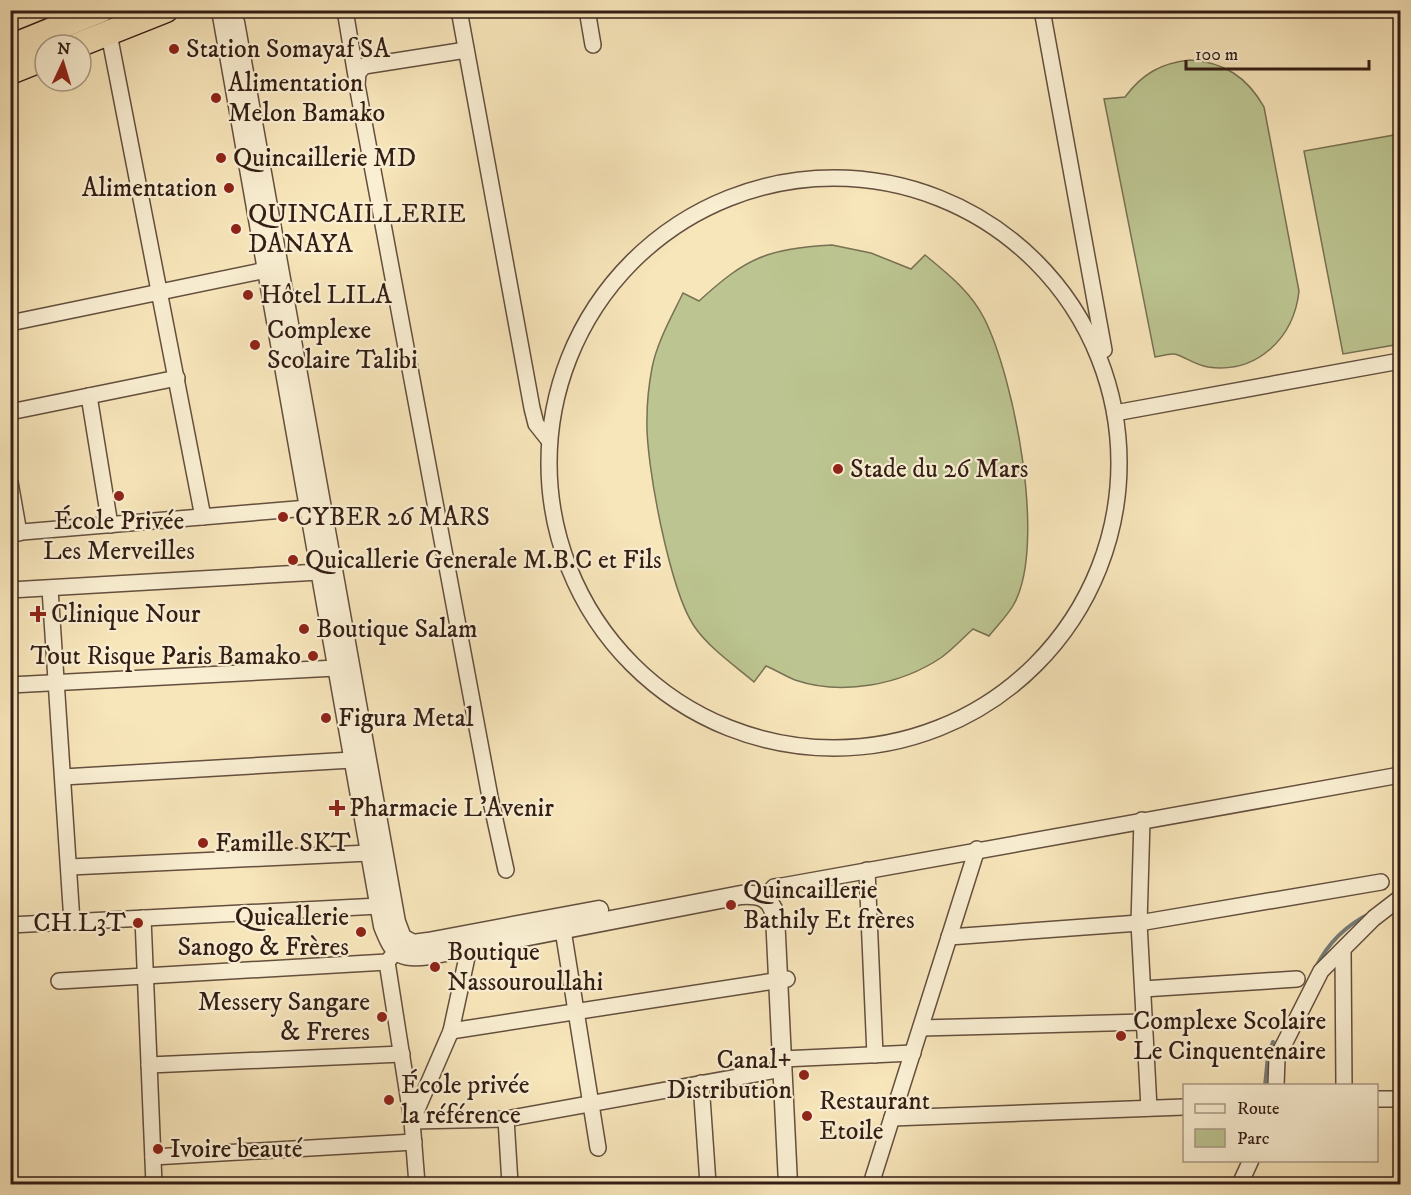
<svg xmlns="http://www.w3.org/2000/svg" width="1411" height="1195" font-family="'IM FELL DW Pica',serif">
	<rect width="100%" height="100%" fill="#f8e6bb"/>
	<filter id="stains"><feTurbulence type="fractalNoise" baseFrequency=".00333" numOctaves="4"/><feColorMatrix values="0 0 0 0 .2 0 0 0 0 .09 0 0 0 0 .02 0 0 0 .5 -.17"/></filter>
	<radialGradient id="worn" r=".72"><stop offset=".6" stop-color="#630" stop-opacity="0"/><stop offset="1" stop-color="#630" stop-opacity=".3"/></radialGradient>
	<g fill="#bcc591" stroke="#787153" stroke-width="1.5">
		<path d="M1190 60C1224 62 1247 77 1264 107L1299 291C1294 338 1257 374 1208 367 1196 365 1188 359 1178 355 1172 352 1162 356 1155 357L1104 99 1125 97C1142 74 1161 63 1190 60Z"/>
		<polygon points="1400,134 1400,344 1343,354 1304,151"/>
		<path d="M832 245 871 253 911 269 925 255C948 274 970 291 984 318 1014 377 1047 544 1014 604 1008 615 997 626 989 636L973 629C963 638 953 649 942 657 901 685 842 696 795 680 785 676 776 670 766 666L754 682C734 665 709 648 694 626 670 590 645 462 647 418 647 402 649 384 652 368 657 342 672 316 683 293L699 301C747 257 767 249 832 245Z"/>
	</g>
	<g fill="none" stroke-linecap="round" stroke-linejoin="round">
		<g stroke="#757d78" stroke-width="4">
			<polyline points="1381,904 1394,894"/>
			<path d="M1316 967C1328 943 1346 925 1371 913"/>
			<polyline points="1265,1086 1268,1056 1273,1042"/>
		</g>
		<defs>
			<g id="minor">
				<polyline points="345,10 357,82"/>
				<polyline points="459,10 532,408 536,424 548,439"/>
				<polyline points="587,10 593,45"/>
				<polyline points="1042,10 1104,350"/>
				<polyline points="109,34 203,517"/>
				<polyline points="466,50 364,66 358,73 357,85 490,797 506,870"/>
				<circle cx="834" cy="463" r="285"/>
				<polyline points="10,323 266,270"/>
				<polyline points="89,396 110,525"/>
				<polyline points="10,412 177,378"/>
				<polyline points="1115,413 1400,361"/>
				<polyline points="10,482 19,533"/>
				<polyline points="10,533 308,508"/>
				<polyline points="50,589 72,922"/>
				<polyline points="10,590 319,572"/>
				<polyline points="10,685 336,668"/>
				<polyline points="63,777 352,760"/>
				<polyline points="1142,820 1139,923 1149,1108"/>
				<polyline points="70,867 369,853"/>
				<polyline points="867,870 875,1055"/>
				<polyline points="765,897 774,887 782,886 1400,775"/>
				<polyline points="143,918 154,1184"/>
				<polyline points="10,925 379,906"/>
				<polyline points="563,930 598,1148"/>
				<polyline points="949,937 1139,923 1381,882"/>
				<polyline points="1343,950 1344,1086"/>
				<polyline points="387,962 412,1121 417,1184"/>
				<polyline points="59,981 387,962 404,942"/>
				<polyline points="1143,989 1297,979"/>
				<polyline points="921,1028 1144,1022"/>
				<polyline points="451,1031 787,979"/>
				<polyline points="782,1059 913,1053"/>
				<polyline points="149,1065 402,1054"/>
				<polyline points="701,1083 708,1184"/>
				<polyline points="1276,1086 1277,1058 1321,971 1374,918 1400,898"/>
				<polyline points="1376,1099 1400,1099"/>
				<polyline points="892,1118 1184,1107"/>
				<polyline points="506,1119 510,1184"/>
				<polyline points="412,1121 506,1119 782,1069"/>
				<polyline points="412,1121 451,1031 469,948"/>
				<polyline points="153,1157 414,1142"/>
				<polyline points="871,1184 977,849"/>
				<polyline points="1240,1184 1251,1160"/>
			</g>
			<g id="tertiary">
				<path d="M221 10 383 926C394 954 399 959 430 955L741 895C759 894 770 896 775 915L788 1184"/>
				<polyline points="235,22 396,922 402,938 413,944 428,942 599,910"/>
			</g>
			<g id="trunk">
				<polyline points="78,45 166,10"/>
				<polyline points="10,47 101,10"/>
				<polyline points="10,72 45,58"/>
			</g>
		</defs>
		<use href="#minor" stroke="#644f3e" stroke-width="18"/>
		<use href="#tertiary" stroke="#644f3e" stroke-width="21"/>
		<use href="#trunk" stroke="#331d15" stroke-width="27"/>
		<use href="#minor" stroke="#faefd3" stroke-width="15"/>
		<use href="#tertiary" stroke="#faefd3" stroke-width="18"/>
		<use href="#trunk" stroke="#f8e6bb" stroke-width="24"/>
	</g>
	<g fill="#8f2418" stroke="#faefd3" stroke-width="2">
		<circle cx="174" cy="49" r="6"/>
		<circle cx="216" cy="98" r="6"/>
		<circle cx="221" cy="158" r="6"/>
		<circle cx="229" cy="188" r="6"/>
		<circle cx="236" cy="229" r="6"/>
		<circle cx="248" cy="295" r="6"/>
		<circle cx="255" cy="345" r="6"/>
		<circle cx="838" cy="469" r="6"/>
		<circle cx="119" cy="496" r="6"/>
		<circle cx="283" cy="517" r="6"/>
		<circle cx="293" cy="560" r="6"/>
		<path d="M35 605h6v6h6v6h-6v6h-6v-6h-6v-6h6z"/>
		<circle cx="304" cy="629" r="6"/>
		<circle cx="313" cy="656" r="6"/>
		<circle cx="326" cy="718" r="6"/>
		<path d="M334 799h6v6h6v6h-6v6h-6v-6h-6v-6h6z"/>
		<circle cx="203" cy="843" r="6"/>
		<circle cx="731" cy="905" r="6"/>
		<circle cx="138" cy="923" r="6"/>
		<circle cx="361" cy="932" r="6"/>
		<circle cx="435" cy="967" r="6"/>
		<circle cx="382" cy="1017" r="6"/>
		<circle cx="1121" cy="1036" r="6"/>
		<circle cx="804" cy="1075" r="6"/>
		<circle cx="389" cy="1100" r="6"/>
		<circle cx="807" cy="1116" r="6"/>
		<circle cx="158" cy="1149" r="6"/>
	</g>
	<g text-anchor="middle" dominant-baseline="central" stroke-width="4.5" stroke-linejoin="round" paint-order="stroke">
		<g font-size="26" fill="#331d15" stroke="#faefd3" text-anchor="start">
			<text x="186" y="49">Station Somayaf SA</text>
			<text x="228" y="83">Alimentation<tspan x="228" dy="30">Melon Bamako</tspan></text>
			<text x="233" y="158">Quincaillerie MD</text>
			<text x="217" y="188" text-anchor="end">Alimentation</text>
			<text x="248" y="214">QUINCAILLERIE<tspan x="248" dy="30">DANAYA</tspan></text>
			<text x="260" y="295">Hôtel LILA</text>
			<text x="267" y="330">Complexe<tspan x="267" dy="30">Scolaire Talibi</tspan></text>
			<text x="850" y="469">Stade du 26 Mars</text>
			<text x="295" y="517">CYBER 26 MARS</text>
			<text x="119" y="521" text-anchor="middle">École Privée<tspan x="119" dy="30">Les Merveilles</tspan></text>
			<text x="305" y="560">Quicallerie Generale M.B.C et Fils</text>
			<text x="51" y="614">Clinique Nour</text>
			<text x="316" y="629">Boutique Salam</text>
			<text x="301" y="656" text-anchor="end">Tout Risque Paris Bamako</text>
			<text x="338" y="718">Figura Metal</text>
			<text x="349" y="808">Pharmacie L'Avenir</text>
			<text x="215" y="843">Famille SKT</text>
			<text x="743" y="890">Quincaillerie<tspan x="743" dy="30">Bathily Et frères</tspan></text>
			<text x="349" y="917" text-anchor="end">Quicallerie<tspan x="349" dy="30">Sanogo &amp; Frères</tspan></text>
			<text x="126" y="923" text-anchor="end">CH L3T</text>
			<text x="447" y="952">Boutique<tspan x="447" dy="30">Nassouroullahi</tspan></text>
			<text x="370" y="1002" text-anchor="end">Messery Sangare<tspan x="370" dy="30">&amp; Freres</tspan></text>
			<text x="1133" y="1021">Complexe Scolaire<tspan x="1133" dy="30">Le Cinquentenaire</tspan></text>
			<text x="792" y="1060" text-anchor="end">Canal+<tspan x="792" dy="30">Distribution</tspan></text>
			<text x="401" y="1085">École privée<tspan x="401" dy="30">la référence</tspan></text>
			<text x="819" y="1101">Restaurant<tspan x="819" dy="30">Etoile</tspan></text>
			<text x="170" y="1149">Ivoire beauté</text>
		</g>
	</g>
	<rect width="1411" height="1195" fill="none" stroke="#f8e6bb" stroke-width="36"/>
	<rect x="12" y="12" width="1387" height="1171" fill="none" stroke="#331d15" stroke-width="3"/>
	<rect x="18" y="18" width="1375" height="1159" fill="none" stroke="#331d15" stroke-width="1.5"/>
	<rect x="1183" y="1084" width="195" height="78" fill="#faefd3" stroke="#aa9b87" stroke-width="1.5"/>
	<rect x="1195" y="1104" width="30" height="9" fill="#faefd3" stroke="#aa9b87" stroke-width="1.5"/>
	<text x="1237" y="1114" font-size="18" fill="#331d15">Route</text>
	<rect x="1195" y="1129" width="30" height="18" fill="#bcc591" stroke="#aa9b87" stroke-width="1.5"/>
	<text x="1237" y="1144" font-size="18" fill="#331d15">Parc</text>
	<g transform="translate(63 63) rotate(4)"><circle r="28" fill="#faefd3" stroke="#aa9b87" stroke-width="1.5"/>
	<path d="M0-4.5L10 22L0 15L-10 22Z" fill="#8f2418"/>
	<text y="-9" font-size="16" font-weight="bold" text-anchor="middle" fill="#331d15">N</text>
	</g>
	<path d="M1186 60v9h183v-9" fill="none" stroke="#331d15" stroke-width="3"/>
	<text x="1195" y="60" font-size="18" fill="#331d15" stroke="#faefd3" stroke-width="4.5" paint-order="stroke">100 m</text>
	<rect width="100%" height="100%" filter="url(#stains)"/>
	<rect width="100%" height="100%" fill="url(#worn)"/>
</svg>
